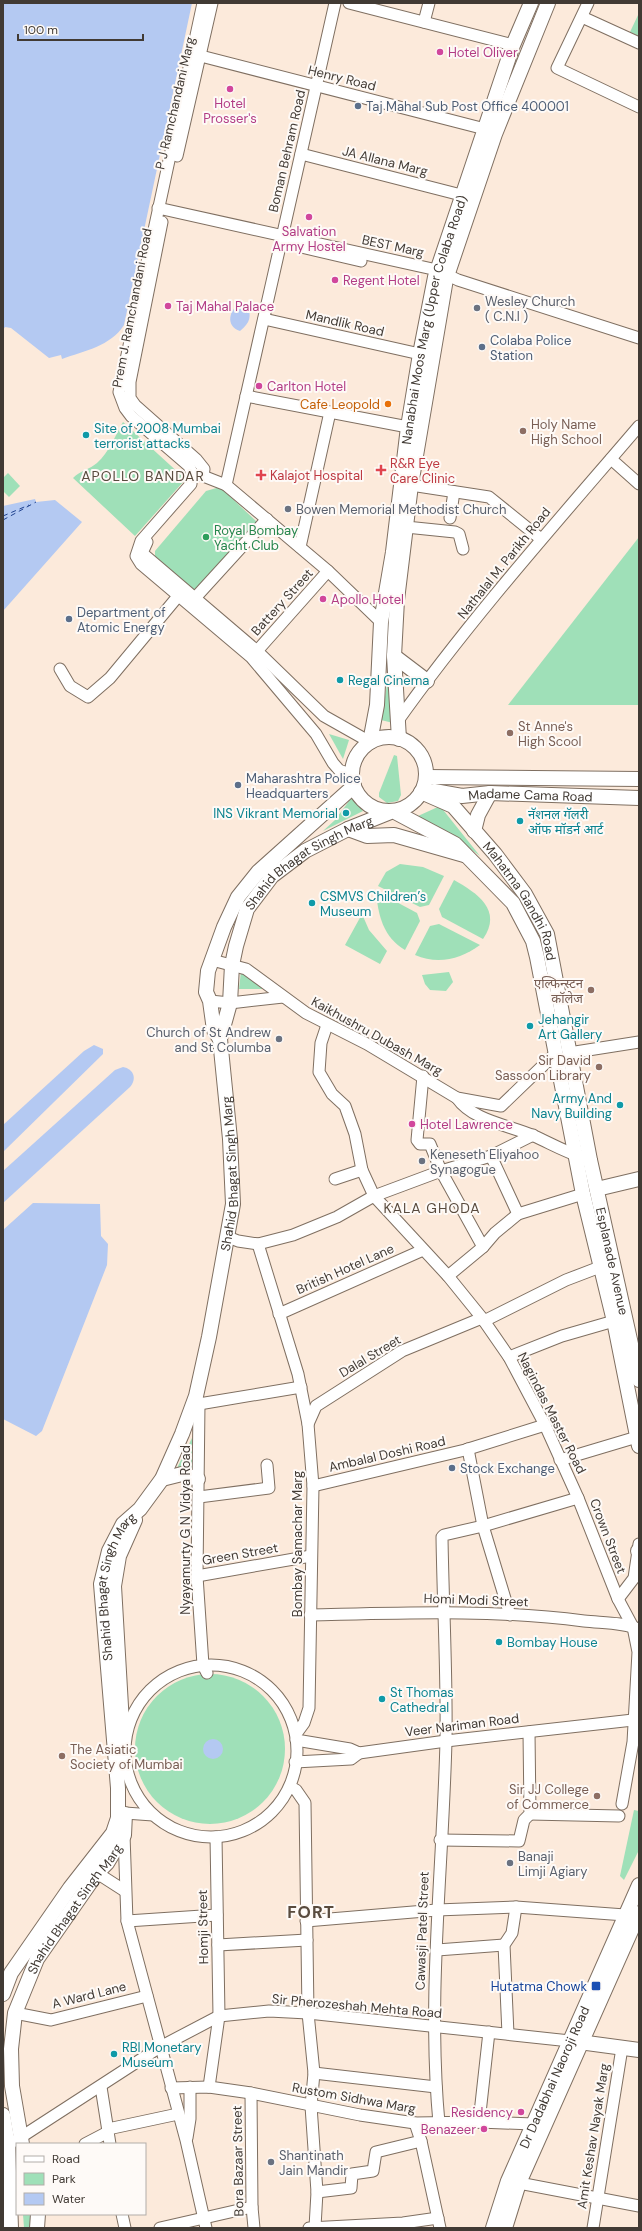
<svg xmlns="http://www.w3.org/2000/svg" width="642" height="2231" font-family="'DM Sans','Noto Sans Devanagari',sans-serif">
	<rect width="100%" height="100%" fill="#fceadb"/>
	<g fill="#9fe0b8">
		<polygon points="639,13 639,36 630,32"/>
		<path d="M123 422 182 476 184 481 135 536 73 478C80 471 90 469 97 463 109 452 115 436 123 422Z"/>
		<polygon points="8,473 20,486 9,497 3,491 3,478"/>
		<polygon points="220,487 257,522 194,593 155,560 155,551 206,491"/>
		<polygon points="639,537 639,705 508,705"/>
		<polygon points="387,685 389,685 393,723 381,720"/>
		<polygon points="329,734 349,740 343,759"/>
		<polygon points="394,755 397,756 401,795 398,801 387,803 379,797 379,793"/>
		<polygon points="352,797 363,811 323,831 335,820"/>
		<polygon points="440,806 480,856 464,844 418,816"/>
		<polygon points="400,864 423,867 444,876 429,905 420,907 378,886 386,872"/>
		<path d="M454 880C477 893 503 910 483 939L442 917 439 909Z"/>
		<path d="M376 891 417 913 420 921 405 950C383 937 378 915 376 891Z"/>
		<polygon points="362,914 369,930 387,951 380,964 345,945"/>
		<path d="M439 924 480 945C461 959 438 965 415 955L430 926Z"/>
		<polygon points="241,971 266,989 239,989"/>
		<polygon points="449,972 453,982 446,991 430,990 425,984 422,975"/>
		<polygon points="192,1438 193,1472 176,1470"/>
		<circle cx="210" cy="1749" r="75"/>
		<polygon points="634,1810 639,1811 639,1850 624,1880 620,1876"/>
		<polygon points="23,2214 33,2214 33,2228 24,2228"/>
	</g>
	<g fill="#b4c9f2">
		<path d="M3 3H192L124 325C111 346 84 351 62 359L61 355 49 358 11 328 5 327 3 330Z"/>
		<path d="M240 303 247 305C252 316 250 323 240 331 225 326 229 310 240 303Z"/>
		<polygon points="35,499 36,502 55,500 82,522 3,611 3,506"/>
		<polygon points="94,1045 103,1049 103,1054 3,1152 3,1125 84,1051"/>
		<path d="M123 1067C134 1069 137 1079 130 1087L3 1203V1171L115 1070Z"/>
		<polygon points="33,1203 100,1204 101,1236 108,1244 107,1265 42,1431 36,1436 3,1419 3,1230"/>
		<circle cx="213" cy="1749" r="10"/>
	</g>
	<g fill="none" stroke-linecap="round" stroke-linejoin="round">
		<g stroke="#20428f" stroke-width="1" stroke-dasharray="5 4" stroke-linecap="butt">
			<polyline points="3,516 29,505"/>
			<polyline points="3,520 36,502"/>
		</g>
		<defs>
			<g id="minor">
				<polyline points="203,3 119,392 125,408 131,416 189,466 192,473 191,484 141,541 136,556 141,564 251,657 316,734 333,763 339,770 352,775"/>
				<polyline points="349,3 513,45"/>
				<polyline points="588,3 557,68 639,107"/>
				<polyline points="582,17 639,43"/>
				<polyline points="424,22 429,3"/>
				<polyline points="193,54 485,129"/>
				<polyline points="301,154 469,197"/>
				<polyline points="177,156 212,3"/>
				<polyline points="158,208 437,270 458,280 639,338"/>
				<polyline points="162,222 130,382 130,398 135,405 196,459 204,469 203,476"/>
				<polyline points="297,246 361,261"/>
				<polyline points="264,319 420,354"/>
				<polyline points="246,396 408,427"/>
				<polyline points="611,459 639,484"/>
				<polyline points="203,476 226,485 328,571 381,622"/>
				<polyline points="226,485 335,3"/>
				<polyline points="411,485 489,497 541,539"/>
				<polyline points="450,518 454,492"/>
				<polyline points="406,527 455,532 459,534 463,549"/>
				<polyline points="147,542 142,553 257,651 324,716 370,742"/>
				<polyline points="300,547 330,412"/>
				<polyline points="195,598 267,519"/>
				<polyline points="257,651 328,571"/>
				<polyline points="60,669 70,686 88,697 110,678 179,595"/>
				<path d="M397 722C471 618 556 523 639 426"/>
				<polyline points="212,960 246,969 306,1013 367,1044 457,1098 501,1106 555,1054"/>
				<polyline points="210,1001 230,1003 283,997"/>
				<polyline points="327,1025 321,1043 319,1072 332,1094 345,1106 355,1134 362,1170 374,1196 448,1276 482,1318 509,1357 545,1425 578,1498 618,1599 633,1627 638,1652 633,1742 622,1804"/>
				<polyline points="569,1053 639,1042"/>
				<polyline points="423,1076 417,1140 420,1144 430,1144 441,1171 483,1247"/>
				<path d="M457 1098C473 1121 509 1125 534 1136 550 1143 565 1152 582 1157"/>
				<polyline points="491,1156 518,1214"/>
				<polyline points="335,1179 362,1170"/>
				<polyline points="228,1237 238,1241 258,1244 293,1235 337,1217 374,1196 441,1171 491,1156 533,1135"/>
				<polyline points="258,1244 298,1374 308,1424 313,1486 309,1708 304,1723 296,1734"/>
				<polyline points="448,1276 483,1247 495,1233 518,1214 583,1194"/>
				<polyline points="279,1314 423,1250"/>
				<polyline points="484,1321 566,1280 600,1267"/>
				<polyline points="509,1357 562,1336 614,1321"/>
				<polyline points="196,1396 199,1404 197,1576 203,1665 207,1673"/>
				<polyline points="199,1404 301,1387"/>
				<polyline points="308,1424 316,1406 402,1351 482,1318"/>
				<polyline points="468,1449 483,1526 510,1615"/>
				<polyline points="560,1460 637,1437"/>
				<polyline points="313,1486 465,1450 545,1425"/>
				<polyline points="199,1497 269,1488 267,1465"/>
				<polyline points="197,1576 311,1556"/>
				<polyline points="618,1599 634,1578 639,1544"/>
				<path d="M310 1615C402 1613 494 1609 584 1621 602 1623 623 1622 638 1629"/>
				<circle cx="211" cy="1751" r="86"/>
				<polyline points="296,1740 350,1749 359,1753 446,1741 633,1720"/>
				<polyline points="295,1762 351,1759 359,1753"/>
				<polyline points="290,1787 296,1790 305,1803 308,2013 314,2073 311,2106 317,2192 315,2227"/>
				<polyline points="125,1813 153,1815"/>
				<polyline points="530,1814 619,1816"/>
				<polyline points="124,1835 127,1921 186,2140 206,2228"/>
				<polyline points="440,1840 519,1841 524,1820 530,1814 529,1732"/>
				<polyline points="97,1873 125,1891"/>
				<polyline points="127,1921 217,1915"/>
				<polyline points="306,1921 437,1910 516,1907 625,1915"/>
				<polyline points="218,1945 307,1940"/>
				<polyline points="437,1950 504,1945"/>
				<polyline points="15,2013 51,2020 147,1996"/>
				<polyline points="508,2034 504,1945 512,1933 516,1907"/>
				<polyline points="314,2073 436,2087"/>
				<polyline points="101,2087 110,2144"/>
				<polyline points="209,2087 219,2016 216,1837"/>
				<polyline points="171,2088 209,2087 251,2093 360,2115 415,2123 479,2122 533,2124"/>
				<polyline points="251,2093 252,2207 254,2228"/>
				<polyline points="479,2122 489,2032"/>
				<polyline points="415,2123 421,2141 440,2228"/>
				<path d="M439 2123C427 1995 443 1868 446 1740 447 1672 443 1605 442 1537L444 1535 483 1526 578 1498"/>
				<polyline points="108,2129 178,2114"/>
				<polyline points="187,2138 190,2119 190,2087"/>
				<polyline points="15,2141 160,2047 219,2016 269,2011 308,2013 570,2041"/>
				<polyline points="85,2144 108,2132"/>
				<polyline points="519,2183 639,2206"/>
				<polyline points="317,2192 351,2188 352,2174 373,2171 376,2152 421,2141"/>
				<polyline points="122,2214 125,2228"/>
				<polyline points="160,2228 252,2207"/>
				<polyline points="309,2228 403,2223 438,2218"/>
				<polyline points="593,2228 622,2048"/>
			</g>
			<g id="major">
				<polyline points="394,656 427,681"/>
				<circle cx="389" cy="774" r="37"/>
				<polyline points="399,739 394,656 397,600 411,485 446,279 495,134 548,3"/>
				<path id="s1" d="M370 742 377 705 381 622 393 552 408 427 420 354 435 277 513 45 531 3"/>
				<polyline points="426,777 639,779"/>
				<path id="s2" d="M434 791 462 796 490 793 639 798"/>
				<path id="s3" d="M421 792 453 806 495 854 525 894 547 934 590 1160 639 1380"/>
				<polyline points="348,829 367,836 394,835 464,855"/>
				<polyline points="474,831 478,815 490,793"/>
				<polyline points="220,1039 214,1030 210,1001 206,992 208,971 224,927 238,897 258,872 354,786"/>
				<polyline points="597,1189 639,1179"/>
				<polyline points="162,1479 182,1474 198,1479"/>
				<polyline points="638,1551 639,1551"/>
				<polyline points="123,1741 114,1586 119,1556 135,1520"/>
				<path id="s4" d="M3 1994 11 1973 70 1888 113 1833 118 1818V1788L101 1584 109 1551 123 1524 140 1509 162 1479 182 1434 196 1396 209 1337 233 1204 230 1139 220 1039 230 1003 232 965 236 946 247 909 272 876 305 851 348 829 393 811 455 844 513 903 533 941 537 957 583 1194 614 1321 639 1446"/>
				<polyline points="572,2041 639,2050"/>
				<polyline points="3,2115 8,2144 11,2228"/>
				<path id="s5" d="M22 2144 12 2086 11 2049 15 2013 37 1959 97 1873 107 1863 124 1835 125 1814"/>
				<polyline points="37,2228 38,2214"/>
				<path id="s6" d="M493 2228 508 2181 639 1885"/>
				<polyline points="505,2228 519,2183 639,1913"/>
			</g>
		</defs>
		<use href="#minor" stroke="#7f6f61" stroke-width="13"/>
		<use href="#major" stroke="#7f6f61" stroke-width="16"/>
		<use href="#minor" stroke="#fff" stroke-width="11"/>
		<use href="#major" stroke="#fff" stroke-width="14"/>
	</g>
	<g fill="#d1479c" stroke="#fefaf7" stroke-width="1.5">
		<circle cx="440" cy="52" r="4"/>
		<circle cx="230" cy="89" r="4"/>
		<circle cx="309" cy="217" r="4"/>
		<circle cx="335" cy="280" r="4"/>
		<circle cx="168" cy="306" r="4"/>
		<circle cx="259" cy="386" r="4"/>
		<circle cx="323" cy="599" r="4"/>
		<circle cx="412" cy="1124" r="4"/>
		<circle cx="521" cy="2112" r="4"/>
		<circle cx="484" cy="2129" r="4"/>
	</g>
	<g fill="#5c6f8a" stroke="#fefaf7" stroke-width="1.5">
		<circle cx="358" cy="106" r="4"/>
		<circle cx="482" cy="347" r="4"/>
		<circle cx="69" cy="619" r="4"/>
		<circle cx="238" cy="785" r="4"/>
		<circle cx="452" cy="1468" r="4"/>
	</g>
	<g fill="#6b7280" stroke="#fefaf7" stroke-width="1.5">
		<circle cx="477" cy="308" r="4"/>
		<circle cx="288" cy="509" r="4"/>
		<circle cx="279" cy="1039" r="4"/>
		<circle cx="422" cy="1161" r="4"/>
		<circle cx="510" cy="1863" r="4"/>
		<circle cx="271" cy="2162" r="4"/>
	</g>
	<circle fill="#e8710a" stroke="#fefaf7" stroke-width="1.5" cx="388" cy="404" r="4"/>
	<g fill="#8d6e63" stroke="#fefaf7" stroke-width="1.5">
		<circle cx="523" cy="431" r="4"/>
		<circle cx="510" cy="733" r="4"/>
		<circle cx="591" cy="990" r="4"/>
		<circle cx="599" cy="1067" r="4"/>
		<circle cx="62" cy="1756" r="4"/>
		<circle cx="597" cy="1796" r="4"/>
	</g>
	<g fill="#0f9aa8" stroke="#fefaf7" stroke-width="1.5">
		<circle cx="86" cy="435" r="4"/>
		<circle cx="340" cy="680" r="4"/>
		<circle cx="346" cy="813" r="4"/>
		<circle cx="520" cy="821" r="4"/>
		<circle cx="312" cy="903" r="4"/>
		<circle cx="530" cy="1026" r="4"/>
		<circle cx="620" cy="1105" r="4"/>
		<circle cx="499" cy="1642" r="4"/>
		<circle cx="382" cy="1699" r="4"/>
		<circle cx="114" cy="2054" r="4"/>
	</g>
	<g fill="#e0444e" stroke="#fefaf7" stroke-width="1.5">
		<path d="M379 464h4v4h4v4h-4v4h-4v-4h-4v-4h4z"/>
		<path d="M259 469h4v4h4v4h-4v4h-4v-4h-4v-4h4z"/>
	</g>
	<circle fill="#2e9e5b" stroke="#fefaf7" stroke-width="1.5" cx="206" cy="537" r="4"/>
	<rect fill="#1a4fb4" stroke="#fefaf7" stroke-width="1.5" x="591" y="1981" width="10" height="10" rx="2"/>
	<g text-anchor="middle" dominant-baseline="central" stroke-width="4" stroke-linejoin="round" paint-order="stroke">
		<g font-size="13" fill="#b23c85" stroke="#fefaf7" text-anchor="start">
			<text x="448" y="52">Hotel Oliver</text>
			<text x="230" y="103" text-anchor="middle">Hotel<tspan x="230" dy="15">Prosser's</tspan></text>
			<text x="309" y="231" text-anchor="middle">Salvation<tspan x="309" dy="15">Army Hostel</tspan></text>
			<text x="343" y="280">Regent Hotel</text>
			<text x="176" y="306">Taj Mahal Palace</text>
			<text x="267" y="386">Carlton Hotel</text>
			<text x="331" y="599">Apollo Hotel</text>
			<text x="420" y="1124">Hotel Lawrence</text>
			<text x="513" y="2112" text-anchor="end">Residency</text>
			<text x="476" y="2129" text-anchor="end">Benazeer</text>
		</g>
		<g font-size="13" fill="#413a34" stroke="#fefaf7">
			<text transform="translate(342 78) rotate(14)">Henry Road</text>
			<text transform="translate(175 103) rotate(-77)">P J Ramchandani Marg</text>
			<text transform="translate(287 151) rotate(-77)">Boman Behram Road</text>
			<text transform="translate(385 161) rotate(14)">JA Allana Marg</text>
			<text transform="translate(393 246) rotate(12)">BEST Marg</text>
			<text transform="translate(132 308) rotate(-79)">Prem J. Ramchandani Road</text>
			<text stroke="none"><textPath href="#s1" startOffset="428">Nanabhai Moos Marg (Upper Colaba Road)</textPath></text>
			<text transform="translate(345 323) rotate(13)">Mandlik Road</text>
			<text transform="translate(504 563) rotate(-51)">Nathalal M. Parikh Road</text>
			<text transform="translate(282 602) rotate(-48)">Battery Street</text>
			<text stroke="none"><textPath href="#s2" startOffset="97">Madame Cama Road</textPath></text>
			<text stroke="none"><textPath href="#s4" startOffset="1234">Shahid Bhagat Singh Marg</textPath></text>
			<text stroke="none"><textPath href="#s3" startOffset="153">Mahatma Gandhi Road</textPath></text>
			<text transform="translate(377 1036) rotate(29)">Kaikhushru Dubash Marg</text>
			<text stroke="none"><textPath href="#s4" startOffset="886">Shahid Bhagat Singh Marg</textPath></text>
			<text stroke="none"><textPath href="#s3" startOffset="528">Esplanade Avenue</textPath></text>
			<text transform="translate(345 1269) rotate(-24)">British Hotel Lane</text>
			<text transform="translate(370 1356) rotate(-31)">Dalal Street</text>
			<text transform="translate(552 1413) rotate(63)">Nagindas Master Road</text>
			<text transform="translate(387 1454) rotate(-13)">Ambalal Doshi Road</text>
			<text transform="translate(185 1530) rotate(-90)">Nyayamurty G N Vidya Road</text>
			<text transform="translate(608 1536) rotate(69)">Crown Street</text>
			<text transform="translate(297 1544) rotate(-90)">Bombay Samachar Marg</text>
			<text transform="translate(240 1554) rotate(-10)">Green Street</text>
			<text stroke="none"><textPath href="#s4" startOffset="447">Shahid Bhagat Singh Marg</textPath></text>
			<text transform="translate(476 1600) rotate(2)">Homi Modi Street</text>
			<text transform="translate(462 1725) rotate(-7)">Veer Nariman Road</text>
			<text stroke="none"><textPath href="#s5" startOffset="253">Shahid Bhagat Singh Marg</textPath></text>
			<text transform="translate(203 1927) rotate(-91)">Homji Street</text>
			<text transform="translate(422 1931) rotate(-88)">Cawasji Patel Street</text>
			<text transform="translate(89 1995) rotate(-14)">A Ward Lane</text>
			<text transform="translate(357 2006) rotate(5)">Sir Pherozeshah Mehta Road</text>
			<text stroke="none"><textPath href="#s6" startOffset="163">Dr Dadabhai Naoroji Road</textPath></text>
			<text transform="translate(354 2098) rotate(10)">Rustom Sidhwa Marg</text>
			<text transform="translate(593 2136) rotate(-81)">Amit Keshav Nayak Marg</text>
			<text transform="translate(238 2161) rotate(-91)">Bora Bazaar Street</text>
		</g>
		<g font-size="13" fill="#4e5e75" stroke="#fefaf7" text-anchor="start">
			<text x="366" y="106">Taj Mahal Sub Post Office 400001</text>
			<text x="490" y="340">Colaba Police<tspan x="490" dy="15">Station</tspan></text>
			<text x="77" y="612">Department of<tspan x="77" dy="15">Atomic Energy</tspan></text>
			<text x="246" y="778">Maharashtra Police<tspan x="246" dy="15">Headquarters</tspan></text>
			<text x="460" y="1468">Stock Exchange</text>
		</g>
		<g font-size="13" fill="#5b616d" stroke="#fefaf7" text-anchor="start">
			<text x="485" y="301">Wesley Church<tspan x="485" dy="15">( C.N.I )</tspan></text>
			<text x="296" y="509">Bowen Memorial Methodist Church</text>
			<text x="271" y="1032" text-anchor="end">Church of St Andrew<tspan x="271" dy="15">and St Columba</tspan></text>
			<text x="430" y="1154">Keneseth Eliyahoo<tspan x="430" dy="15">Synagogue</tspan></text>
			<text x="518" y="1856">Banaji<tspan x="518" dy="15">Limji Agiary</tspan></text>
			<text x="279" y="2155">Shantinath<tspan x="279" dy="15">Jain Mandir</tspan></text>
		</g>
		<g font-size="13" fill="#c56008" stroke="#fefaf7" text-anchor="end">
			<text x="380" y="404">Cafe Leopold</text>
		</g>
		<g font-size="13" fill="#785e54" stroke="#fefaf7" text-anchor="start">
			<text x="531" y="424">Holy Name<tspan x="531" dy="15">High School</tspan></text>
			<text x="518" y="726">St Anne's<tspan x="518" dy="15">High Scool</tspan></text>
			<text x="583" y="983" text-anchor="end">एल्फिन्स्टन<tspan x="583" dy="15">कॉलेज</tspan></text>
			<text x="591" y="1060" text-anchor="end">Sir David<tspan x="591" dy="15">Sassoon Library</tspan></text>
			<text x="70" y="1749">The Asiatic<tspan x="70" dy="15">Society of Mumbai</tspan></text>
			<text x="589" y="1789" text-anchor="end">Sir JJ College<tspan x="589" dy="15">of Commerce</tspan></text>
		</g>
		<g font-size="13" fill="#0d838f" stroke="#fefaf7" text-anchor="start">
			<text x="94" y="428">Site of 2008 Mumbai<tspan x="94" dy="15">terrorist attacks</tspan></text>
			<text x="348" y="680">Regal Cinema</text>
			<text x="338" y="813" text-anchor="end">INS Vikrant Memorial</text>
			<text x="528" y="814">नॅशनल गॅलरी<tspan x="528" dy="15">ऑफ मॉडर्न आर्ट</tspan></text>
			<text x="320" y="896">CSMVS Children’s<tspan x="320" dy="15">Museum</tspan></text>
			<text x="538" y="1019">Jehangir<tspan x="538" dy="15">Art Gallery</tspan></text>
			<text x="612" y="1098" text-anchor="end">Army And<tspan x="612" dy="15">Navy Building</tspan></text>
			<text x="507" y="1642">Bombay House</text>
			<text x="390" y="1692">St Thomas<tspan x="390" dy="15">Cathedral</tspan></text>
			<text x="122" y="2047">RBI Monetary<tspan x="122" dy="15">Museum</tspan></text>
		</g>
		<g font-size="13" fill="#be3a42" stroke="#fefaf7" text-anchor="start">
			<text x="390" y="463">R&amp;R Eye<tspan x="390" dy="15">Care Clinic</tspan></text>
			<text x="270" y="475">Kalajot Hospital</text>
		</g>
		<g font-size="13" fill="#27864d" stroke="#fefaf7" text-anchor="start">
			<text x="214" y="530">Royal Bombay<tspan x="214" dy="15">Yacht Club</tspan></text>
		</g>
		<g font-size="13" fill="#164399" stroke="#fefaf7" text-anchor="end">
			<text x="587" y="1986">Hutatma Chowk</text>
		</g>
		<g font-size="14" letter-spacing="1" fill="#594b3e" stroke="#fefaf7">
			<text x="143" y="476">APOLLO BANDAR</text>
			<text x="432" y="1208">KALA GHODA</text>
		</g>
		<g font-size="17" font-weight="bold" letter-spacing="1" fill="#594b3e" stroke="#fefaf7">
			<text x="311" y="1912">FORT</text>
		</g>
	</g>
	<rect width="642" height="2231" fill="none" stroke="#413a34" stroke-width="8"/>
	<rect x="16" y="2143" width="130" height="72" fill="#fefaf7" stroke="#b2ada9"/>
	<rect x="24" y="2156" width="20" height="6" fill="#ffffff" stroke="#b2ada9"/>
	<text x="52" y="2163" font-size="12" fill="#413a34">Road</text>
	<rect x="24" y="2173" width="20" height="12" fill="#9fe0b8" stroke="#b2ada9"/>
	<text x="52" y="2183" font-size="12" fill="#413a34">Park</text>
	<rect x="24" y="2193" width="20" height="12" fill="#b4c9f2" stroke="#b2ada9"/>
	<text x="52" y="2203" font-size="12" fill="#413a34">Water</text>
	<path d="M18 34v6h125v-6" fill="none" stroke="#413a34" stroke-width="2"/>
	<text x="24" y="34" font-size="12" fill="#413a34" stroke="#fefaf7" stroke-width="3" paint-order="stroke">100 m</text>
</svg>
